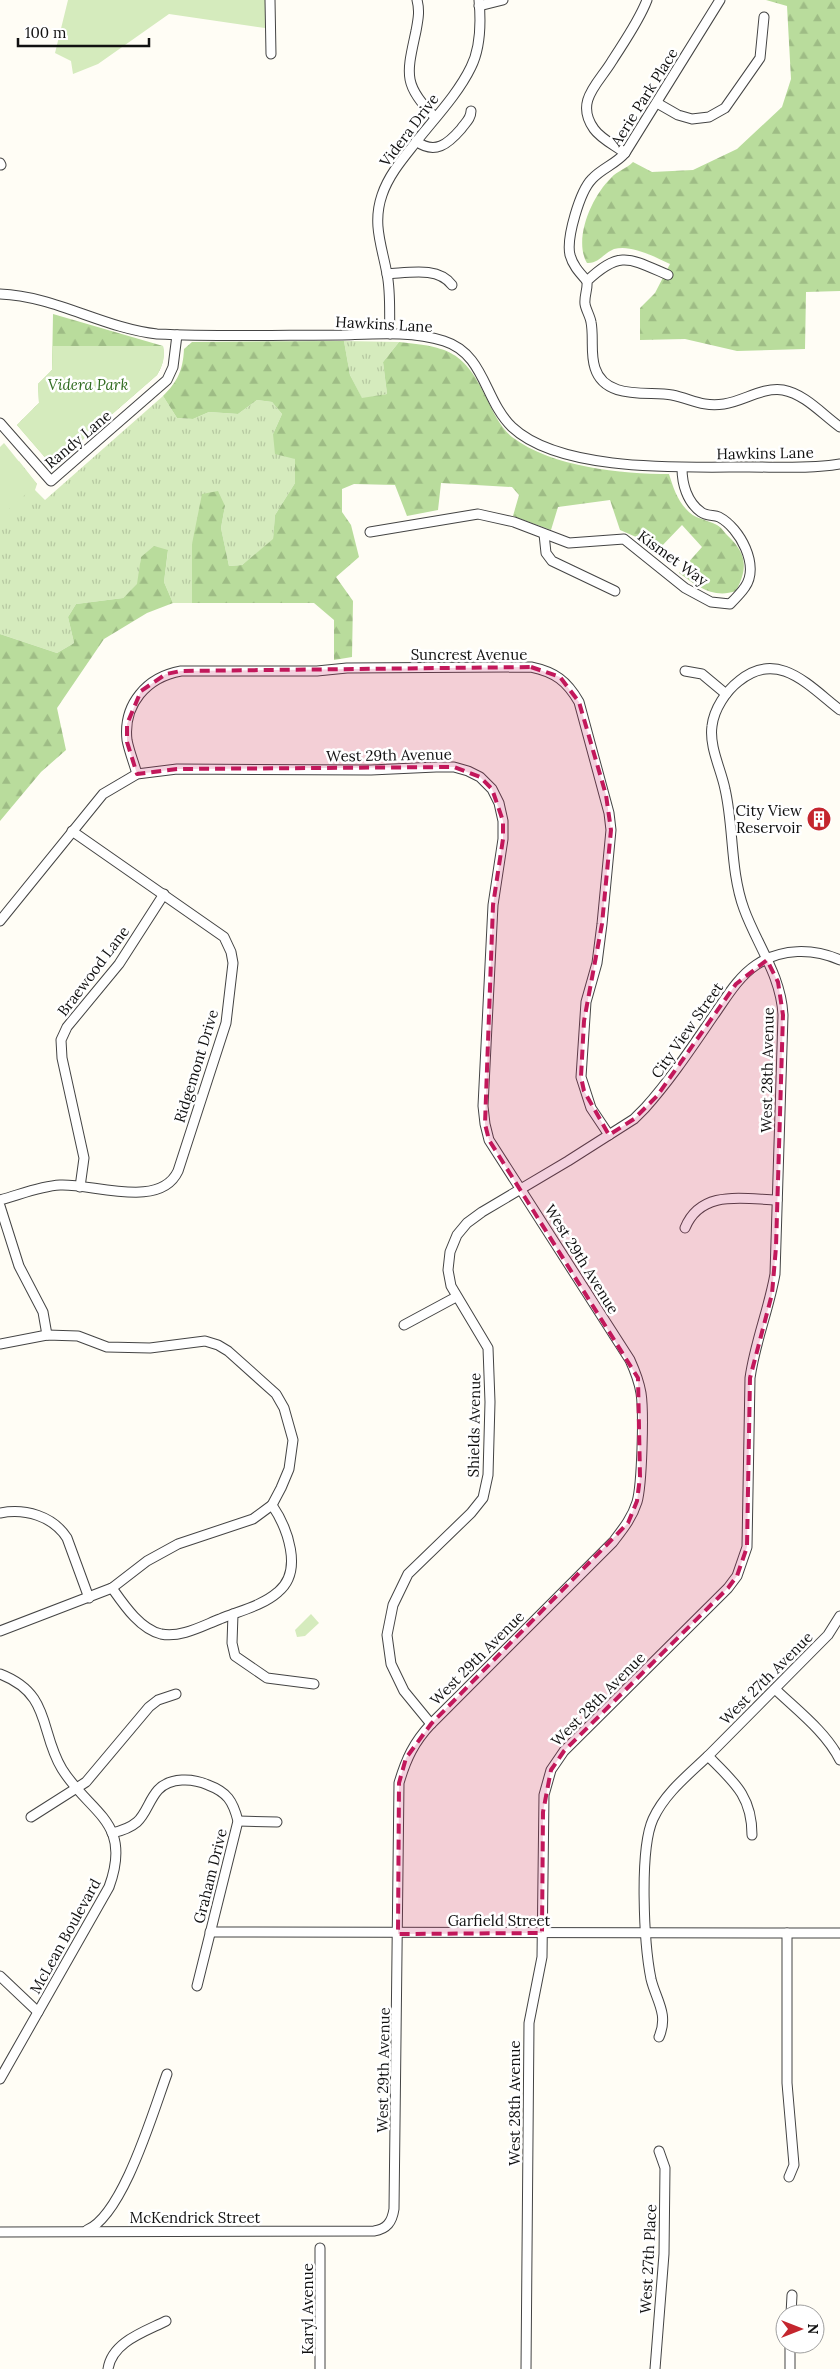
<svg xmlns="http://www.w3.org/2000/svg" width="840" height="2369" font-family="Lora,serif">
	<defs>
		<pattern id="grass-tufts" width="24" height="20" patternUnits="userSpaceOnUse" patternTransform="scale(1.25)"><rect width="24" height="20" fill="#d5ebbd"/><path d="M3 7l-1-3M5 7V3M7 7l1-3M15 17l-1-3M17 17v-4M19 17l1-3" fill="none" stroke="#b6c8a1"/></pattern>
		<pattern id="forest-firs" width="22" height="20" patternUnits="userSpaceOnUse" patternTransform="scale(1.25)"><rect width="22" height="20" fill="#b9dc9c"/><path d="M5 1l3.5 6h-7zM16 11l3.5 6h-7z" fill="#9ebc85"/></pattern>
	</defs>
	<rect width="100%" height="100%" fill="#fffdf5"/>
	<g fill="url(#grass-tufts)">
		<polygon points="344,341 399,342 383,362 387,394 362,399 350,375"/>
		<polygon points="163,396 177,418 193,419 209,412 238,414 257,400 272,402 282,414 273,434 295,459 295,483 275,515 273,540 242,565 229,566 221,528 225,506 192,544 192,603 173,603 164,582 168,551 141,557 138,584 123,598 76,604 68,617 74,643 57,653 0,634 0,478 19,461 37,484 35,490 45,500"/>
	</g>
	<g fill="url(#forest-firs)">
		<path d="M766 0H840V291L806 292 805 349 737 351 685 339 640 340V308L655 293 670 264C655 257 631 244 614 249 604 253 598 264 587 263 573 239 592 196 611 178 617 171 626 169 633 162L652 172 693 170 737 149 782 107 791 79 787 6Z"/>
		<path d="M53 314 163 346C165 357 163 365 157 375L56 463 49 462 17 425 39 403 38 384 52 370Z"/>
		<path d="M344 341 350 375 362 398 387 394 383 362 399 342C449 347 464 351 487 399 493 412 501 428 512 437 551 467 622 474 669 474 673 487 677 499 686 509 694 519 706 519 717 525 721 527 724 532 728 536 747 554 748 568 736 591 713 599 697 586 679 573L702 547 682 525 657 551 643 540 620 530 610 500 558 507 551 530 513 516 519 495 512 487 441 483 438 510 407 516 395 485 354 484 342 489V512L351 525 359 557 336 577 353 601 352 657 334 660V620L314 603H192V544L202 494 218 491 225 506 221 528 229 566 242 565 273 539 275 515 295 483V459L275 454 273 434 282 414 272 402 257 400 238 414 209 412 193 419 177 418 163 396C178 381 183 370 184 349L192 342Z"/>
		<polygon points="154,546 168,550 164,582 173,603 147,613 104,639 57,708 66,750 41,772 0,821 0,634 57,653 74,643 68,617 76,604 123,598 137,584 141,557"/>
	</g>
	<g fill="#d5ebbd">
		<polygon points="68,0 265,0 265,28 169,14 98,64 73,74 71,61 55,53"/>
		<path d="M53 346H163C165 357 163 365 157 375L56 463 49 462 17 425 39 403 38 384 52 370Z"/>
		<polygon points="4,443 37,484 8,510 0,514 0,447"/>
		<polygon points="311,1614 319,1623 305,1636 297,1637 295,1630"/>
	</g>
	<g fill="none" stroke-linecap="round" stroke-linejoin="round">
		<defs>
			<g id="minor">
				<polyline points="270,0 271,54"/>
				<path d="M417 0C420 11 418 20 416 31 407 73 402 85 435 117"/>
				<polyline points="479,6 503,0"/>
				<polyline points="657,103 678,115 692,119 709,117 725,108 760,58 764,17"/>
				<path d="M416 141C435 155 448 144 461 129 465 123 471 119 471 111"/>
				<path d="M625 153C616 146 601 139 594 129 574 101 599 83 612 61 624 42 639 21 647 0"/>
				<polyline points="0,163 1,165"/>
				<path d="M387 274C408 273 438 266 452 285"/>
				<path d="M668 275C629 258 620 250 587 281 588 289 584 296 585 304 586 310 590 316 591 322 594 337 590 353 595 368 605 400 647 391 672 395 692 399 701 407 724 404 744 401 762 387 783 390 805 394 823 415 840 427"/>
				<path d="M587 281C580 273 573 266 570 255 566 238 580 191 592 179 602 168 616 164 625 153L720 0"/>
				<path d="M0 294C55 296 103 328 157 334 219 337 281 335 342 335 375 334 412 331 444 341 485 354 484 400 512 427 561 473 686 467 749 467 779 467 811 469 840 464"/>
				<path d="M390 334C389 315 391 293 387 274 382 246 372 224 382 195 388 177 400 162 412 147 431 122 457 96 471 67 481 47 481 22 479 0"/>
				<polyline points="0,423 51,481 167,380 173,367 177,335"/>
				<path d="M370 532 478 514 514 522 569 543 624 539 685 588 711 602 730 604C735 599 741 593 745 587 760 566 740 528 719 517 714 515 706 516 701 512 687 502 682 484 682 468"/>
				<polyline points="544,534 546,553 552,561 615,591"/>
				<polyline points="685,671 702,674 726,694"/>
				<path d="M137 774C134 763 129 751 127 740 123 704 147 677 181 671H317L347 668 531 667C555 672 567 681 579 702L609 813 611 830 602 924 597 963 586 1002 581 1077 591 1108 609 1135"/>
				<path d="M0 921 103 794 137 774 177 769 371 770 436 767H454L468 771 480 777 492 789 499 803 503 821V839L493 905 483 1106 485 1124 489 1140 630 1360C635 1371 639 1381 641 1393 644 1412 642 1485 637 1502 632 1518 623 1529 613 1542L431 1724C414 1742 406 1759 399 1783L394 2209C392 2222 387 2229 374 2231L0 2232"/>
				<polyline points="80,1187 84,1158 62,1058 61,1040 67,1027 119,964 164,894"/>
				<path d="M0 1200C19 1195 40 1186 60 1185 92 1183 160 1210 178 1171L226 1023 233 963 231 952 224 937 72 831"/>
				<polyline points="0,1206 19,1266 43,1312 47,1335"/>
				<path d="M685 1228C701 1189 743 1199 777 1200"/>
				<polyline points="404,1325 456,1297"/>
				<polyline points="0,1344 47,1335 78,1336 107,1347 150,1348 205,1341 218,1345 228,1351 276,1394 284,1408 293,1440 289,1469 281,1488 272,1505 253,1519 178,1544 147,1561 112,1588 0,1631"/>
				<path d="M0 1513C25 1508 53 1516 67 1538L89 1598"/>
				<path d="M112 1588C124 1605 140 1629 161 1634 181 1638 202 1626 220 1619 239 1611 262 1606 278 1592 304 1571 287 1527 272 1505"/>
				<polyline points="233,1614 232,1643 235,1656 267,1678 314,1684"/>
				<path d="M0 1674C52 1694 39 1731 62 1769 90 1814 133 1821 109 1887L0 2079"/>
				<path d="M775 1689C798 1711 826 1732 840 1760"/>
				<path d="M431 1724 404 1691 391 1664 387 1635 393 1605 408 1574 471 1513 483 1498 488 1475 490 1402 488 1348 451 1286 448 1270 450 1252 457 1235 467 1223 482 1212 568 1161 634 1119 645 1108C671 1079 692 1047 714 1015 726 998 738 977 756 965 781 948 813 948 840 960"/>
				<polyline points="31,1817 86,1782 149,1707 158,1700 176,1694"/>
				<polyline points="238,1821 277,1822"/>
				<path d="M112 1833C121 1831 130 1828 137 1822 146 1814 149 1800 158 1790 170 1777 193 1778 208 1785 227 1792 233 1801 238 1821L197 1986"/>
				<path d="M752 1835C752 1796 734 1782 708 1756L828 1635 840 1616"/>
				<polyline points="210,1932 840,1933"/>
				<polyline points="787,1933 787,2083 794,2165 789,2177"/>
				<polyline points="0,1976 38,2012"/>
				<path d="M659 2037C669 2014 656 2000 651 1979 644 1944 639 1850 653 1819 665 1793 688 1775 708 1756"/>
				<path d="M87 2230C123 2215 153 2112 167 2074"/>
				<polyline points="320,2248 320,2369"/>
				<polyline points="791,2314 792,2295"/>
				<path d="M108 2369C112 2342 144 2332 166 2321"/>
				<path d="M526 2369 529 2023 542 1957 544 1795 551 1770 564 1751 728 1588 737 1576 747 1547 750 1378C755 1342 769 1309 775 1274L783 1015C781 975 757 945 744 909 730 871 734 828 725 789 721 769 709 747 712 726 714 709 726 691 739 681 778 649 809 686 840 710"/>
				<polyline points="655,2369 664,2254 665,2168 659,2151"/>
				<polyline points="790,2369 790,2344"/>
			</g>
		</defs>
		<use href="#minor" stroke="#444" stroke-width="11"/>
		<use href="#minor" stroke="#fff" stroke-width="9"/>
	</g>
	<path fill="#c2185b" fill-opacity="0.2" stroke="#c2185b" stroke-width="4" stroke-dasharray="10 6" stroke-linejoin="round" d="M531 667 560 677 579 702 606 795 611 830 602 924 584 1021 581 1077 584 1091 609 1135 634 1119 657 1096 736 984 767 960 778 982 783 1015 776 1247 772 1294 750 1378 747 1547 737 1576 728 1588 564 1751 551 1770 543 1812 542 1933 398 1934 399 1783 406 1758 431 1724 628 1523 637 1501 640 1477 638 1378 489 1140 485 1124 493 905 503 839V821L492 789 480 777 454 767 177 769 137 774 127 742V724L141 691 166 674 181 671Z"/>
	<defs>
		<symbol id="building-disc" viewBox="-11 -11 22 22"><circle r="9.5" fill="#c4262e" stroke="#fff"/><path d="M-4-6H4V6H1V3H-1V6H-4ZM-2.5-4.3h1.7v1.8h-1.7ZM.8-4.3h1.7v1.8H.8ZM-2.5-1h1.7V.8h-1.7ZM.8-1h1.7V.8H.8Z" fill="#fff"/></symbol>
	</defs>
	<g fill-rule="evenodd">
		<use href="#building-disc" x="805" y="805" width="28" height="28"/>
	</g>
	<g text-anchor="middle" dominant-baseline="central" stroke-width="5" stroke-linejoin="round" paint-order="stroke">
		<g font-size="15" fill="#111" stroke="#fff">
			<text transform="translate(644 97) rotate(-58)">Aerie Park Place</text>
			<text transform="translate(409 130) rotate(-53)">Videra Drive</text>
			<text transform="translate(384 324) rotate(3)">Hawkins Lane</text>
			<text transform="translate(78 439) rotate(-40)">Randy Lane</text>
			<text transform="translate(765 453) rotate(-1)">Hawkins Lane</text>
			<text transform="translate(673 558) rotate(36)">Kismet Way</text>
			<text x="469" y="654">Suncrest Avenue</text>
			<text transform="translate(389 755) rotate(-1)">West 29th Avenue</text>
			<text transform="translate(93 971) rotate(-53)">Braewood Lane</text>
			<text transform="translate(687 1030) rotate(-55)">City View Street</text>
			<text transform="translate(196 1066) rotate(-73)">Ridgemont Drive</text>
			<text transform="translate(767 1070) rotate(-89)">West 28th Avenue</text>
			<text transform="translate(582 1259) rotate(58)">West 29th Avenue</text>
			<text transform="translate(474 1425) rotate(-89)">Shields Avenue</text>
			<text transform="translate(477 1658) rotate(-45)">West 29th Avenue</text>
			<text transform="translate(766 1678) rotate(-45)">West 27th Avenue</text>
			<text transform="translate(598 1699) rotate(-45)">West 28th Avenue</text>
			<text transform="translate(210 1876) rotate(-76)">Graham Drive</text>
			<text x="499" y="1920">Garfield Street</text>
			<text transform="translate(65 1936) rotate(-61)">McLean Boulevard</text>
			<text transform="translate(383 2070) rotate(-89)">West 29th Avenue</text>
			<text transform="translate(514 2103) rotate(-90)">West 28th Avenue</text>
			<text x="195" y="2217">McKendrick Street</text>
			<text transform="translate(648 2259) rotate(-87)">West 27th Place</text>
			<text transform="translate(307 2309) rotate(-90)">Karyl Avenue</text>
		</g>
		<g font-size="15" font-style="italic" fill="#2f6b1f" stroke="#fff">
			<text x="88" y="384">Videra Park</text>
		</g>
		<g font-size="15" fill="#111" stroke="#fff" text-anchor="end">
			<text x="802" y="810">City View<tspan x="802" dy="17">Reservoir</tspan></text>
		</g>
	</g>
	<g transform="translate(800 2329) rotate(90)"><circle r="24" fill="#ffffff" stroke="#a0a0a0"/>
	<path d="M0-4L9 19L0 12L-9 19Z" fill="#c4262e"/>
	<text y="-8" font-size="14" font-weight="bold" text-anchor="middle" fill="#111111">N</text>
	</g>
	<path d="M18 38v8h131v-8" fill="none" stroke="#111111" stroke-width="2.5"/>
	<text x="25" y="38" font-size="15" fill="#111111" stroke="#ffffff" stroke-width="4" paint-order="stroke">100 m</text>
</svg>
